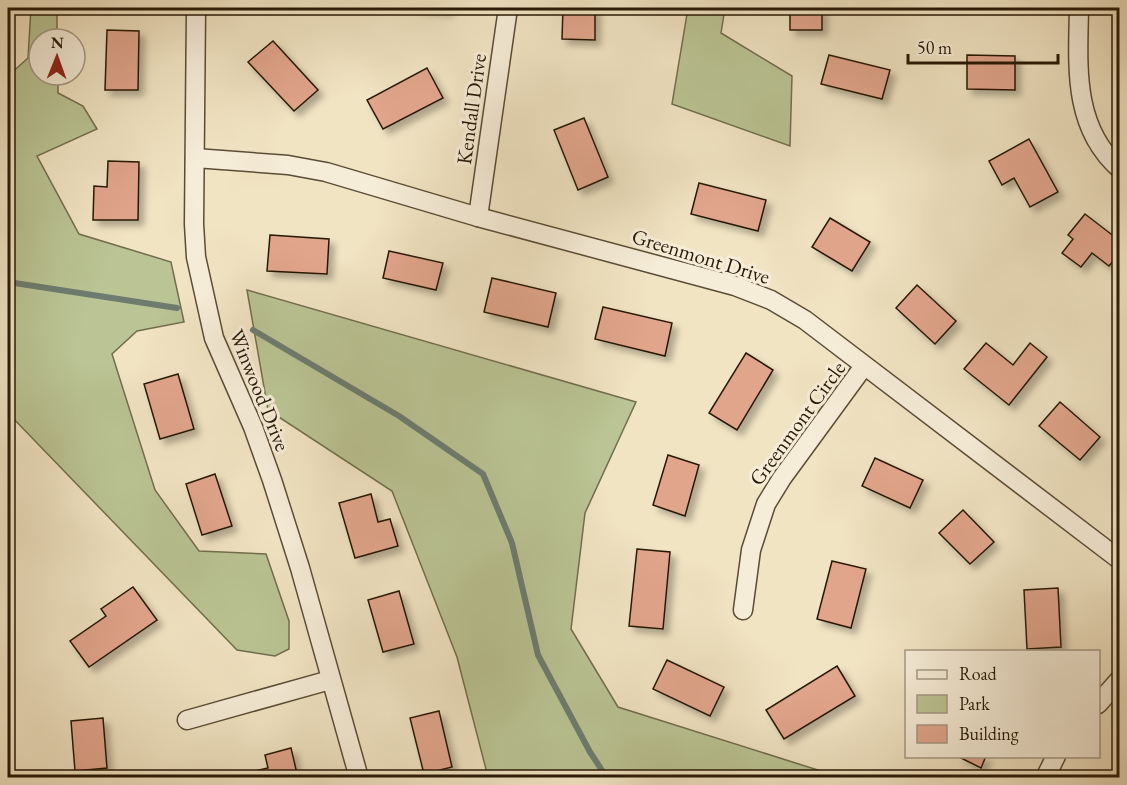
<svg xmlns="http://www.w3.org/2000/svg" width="1127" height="785" font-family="'EB Garamond',serif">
	<defs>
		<filter id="shadow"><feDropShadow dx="5.5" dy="5.5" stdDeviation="3" flood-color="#0004"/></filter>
	</defs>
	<rect width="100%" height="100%" fill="#f1e4c3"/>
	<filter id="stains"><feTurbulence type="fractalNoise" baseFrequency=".00333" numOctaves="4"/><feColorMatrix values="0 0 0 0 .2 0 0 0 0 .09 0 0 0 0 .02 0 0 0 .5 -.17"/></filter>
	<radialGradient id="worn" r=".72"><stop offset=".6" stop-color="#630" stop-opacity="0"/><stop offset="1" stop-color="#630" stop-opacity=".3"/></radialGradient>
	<g fill="#bac494" stroke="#716e4d" stroke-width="1.5">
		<polygon points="31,8 57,8 57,39 39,39 39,75 58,75 58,93 83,106 97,129 37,156 79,234 171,262 184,322 137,331 112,354 155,490 199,551 266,554 289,621 289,649 275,656 237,650 8,413 8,76 28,58"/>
		<polygon points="688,8 725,8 721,33 792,76 790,146 672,104"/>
		<polygon points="247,290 636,402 585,513 571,629 618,707 840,777 488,777 457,657 392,491 268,410"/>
	</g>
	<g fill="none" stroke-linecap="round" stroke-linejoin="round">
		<g stroke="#6d7c6f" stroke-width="6">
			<polyline points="8,282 177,308"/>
			<polyline points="253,330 399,416 483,474 512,543 538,655 590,752 607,778"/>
		</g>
	</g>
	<g fill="#e1a58c" stroke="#281906" stroke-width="1.5" filter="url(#shadow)">
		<polygon points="413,8 448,8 448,11"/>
		<polygon points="563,8 595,8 595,40 562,39"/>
		<rect x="790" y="8" width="32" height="22"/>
		<polygon points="107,30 139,31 138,90 105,90"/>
		<polygon points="273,41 318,90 294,111 248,62"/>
		<polygon points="829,55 890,70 882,99 821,84"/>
		<polygon points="967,55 1015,56 1015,90 967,89"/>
		<polygon points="427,68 443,98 383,129 367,100"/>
		<polygon points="584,118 608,177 578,190 554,130"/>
		<polygon points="1029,139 1058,192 1030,207 1014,178 1002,185 989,161"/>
		<polygon points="108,161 139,162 138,220 93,220 94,186 107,187"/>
		<polygon points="699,183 766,200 758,231 691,214"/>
		<polygon points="1085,214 1120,241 1120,253 1109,266 1092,253 1081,267 1062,253 1073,239 1068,235"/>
		<polygon points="830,218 870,242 852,271 812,247"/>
		<polygon points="270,235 329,239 327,274 267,271"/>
		<polygon points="389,251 443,263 436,290 383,278"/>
		<polygon points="492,278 556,293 548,327 484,312"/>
		<polygon points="917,285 956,321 935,344 896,308"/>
		<polygon points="603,307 672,323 665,356 595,339"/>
		<polygon points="986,343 1013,365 1030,343 1047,357 1009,405 964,369"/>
		<polygon points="746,353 773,370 737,430 709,413"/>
		<polygon points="178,374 194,429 160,439 144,384"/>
		<polygon points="1060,402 1100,437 1080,460 1039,426"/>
		<polygon points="668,455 699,465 685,516 653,505"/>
		<polygon points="875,458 923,480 910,508 862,486"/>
		<polygon points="215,474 232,526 202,535 186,484"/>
		<polygon points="371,494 378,522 390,519 398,546 355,558 339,503"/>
		<polygon points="963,510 994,542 970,564 939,533"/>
		<polygon points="637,549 670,552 663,629 629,626"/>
		<polygon points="832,561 866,569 851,628 817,619"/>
		<polygon points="133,587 157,620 89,667 70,641 106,616 101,609"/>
		<polygon points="1058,588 1061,647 1027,649 1024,590"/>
		<polygon points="399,591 414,644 383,652 368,600"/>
		<polygon points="667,660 724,687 710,716 653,689"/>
		<polygon points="837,666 855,696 784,739 766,710"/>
		<polygon points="439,711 452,767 424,774 410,718"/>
		<polygon points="103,718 107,768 75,771 71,721"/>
		<polygon points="291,748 298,778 246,778 245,773 268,768 265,755"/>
		<polygon points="957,756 986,756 981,768"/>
	</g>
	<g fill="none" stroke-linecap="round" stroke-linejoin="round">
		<defs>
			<g id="street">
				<polyline points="196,8 194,224 196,257 214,338 253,427 272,480 300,568 359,778"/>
				<path d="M1079 8C1078 65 1072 127 1120 169"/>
				<polyline points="195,158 288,165 326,172 478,217 735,286 771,300 805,320 1120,560"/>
				<polyline points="478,217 508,8"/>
				<polyline points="743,610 751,550 766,504 782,478 864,366"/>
				<polyline points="1098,704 1120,679"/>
				<polyline points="187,720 330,680"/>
				<polyline points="1045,778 1056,756"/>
			</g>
		</defs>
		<use href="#street" stroke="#5a4c35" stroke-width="21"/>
		<use href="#street" stroke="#f6edd8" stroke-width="18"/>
	</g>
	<g text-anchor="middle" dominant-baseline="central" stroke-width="6" stroke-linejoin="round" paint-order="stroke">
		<g font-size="21" fill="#281906" stroke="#f6edd8">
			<text transform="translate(471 109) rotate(-82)">Kendall Drive</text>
			<text transform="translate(701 256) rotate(17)">Greenmont Drive</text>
			<text transform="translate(260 390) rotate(68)">Winwood Drive</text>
			<text transform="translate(797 423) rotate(-54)">Greenmont Circle</text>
		</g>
	</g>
	<rect width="1127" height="785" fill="none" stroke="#f1e4c3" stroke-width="30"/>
	<rect x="9" y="9" width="1109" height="767" fill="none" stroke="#281906" stroke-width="3"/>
	<rect x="15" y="15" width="1097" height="755" fill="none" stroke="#281906" stroke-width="1.5"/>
	<rect x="905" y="650" width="195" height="108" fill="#f6edd8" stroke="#a49884" stroke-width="1.5"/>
	<rect x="917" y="670" width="30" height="9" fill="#f6edd8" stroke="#a49884" stroke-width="1.5"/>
	<text x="959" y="680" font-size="18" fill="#281906">Road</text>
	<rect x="917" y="695" width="30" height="18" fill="#bac494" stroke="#a49884" stroke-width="1.5"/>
	<text x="959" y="710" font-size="18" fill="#281906">Park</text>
	<rect x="917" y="725" width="30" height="18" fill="#e1a58c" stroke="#a49884" stroke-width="1.5"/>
	<text x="959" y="740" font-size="18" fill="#281906">Building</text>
	<g transform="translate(57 57) rotate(1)"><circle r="28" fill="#f6edd8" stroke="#a49884" stroke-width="1.5"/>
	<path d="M0-4.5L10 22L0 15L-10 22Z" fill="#8f2418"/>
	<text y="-9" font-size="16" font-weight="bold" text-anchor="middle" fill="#281906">N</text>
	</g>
	<path d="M908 54v9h150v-9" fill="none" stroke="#281906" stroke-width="3"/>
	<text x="917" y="54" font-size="18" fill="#281906" stroke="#f6edd8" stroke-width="4.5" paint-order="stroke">50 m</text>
	<rect width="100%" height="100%" filter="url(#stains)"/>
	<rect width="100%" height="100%" fill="url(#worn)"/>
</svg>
